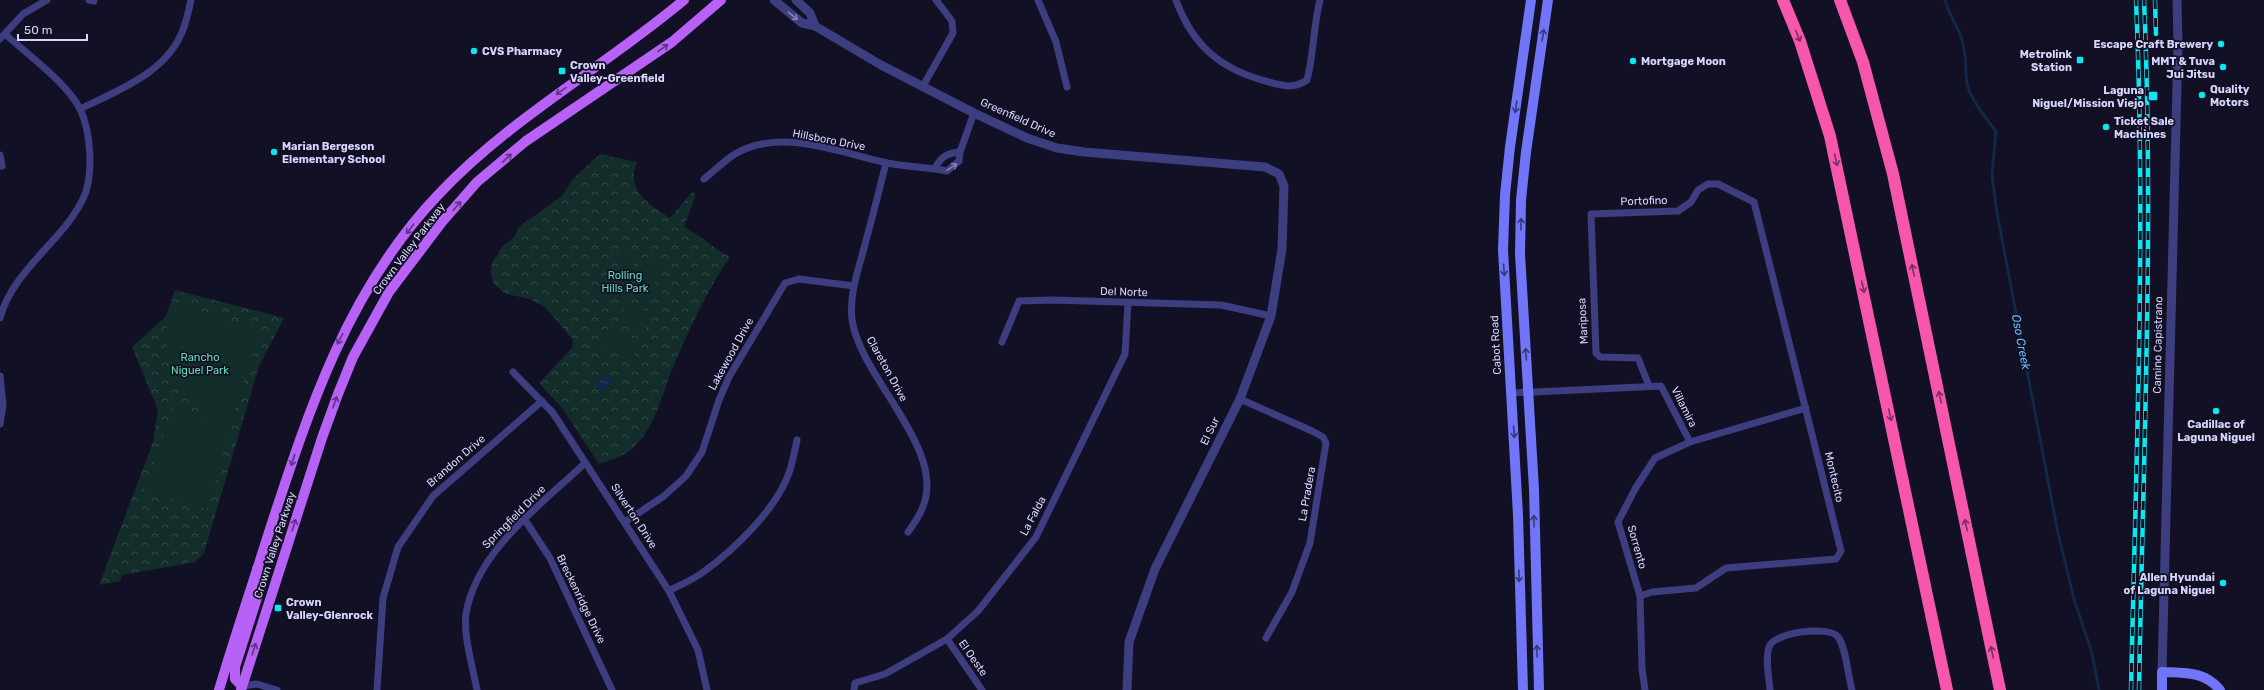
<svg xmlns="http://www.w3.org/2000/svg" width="2264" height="690" font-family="Rubik,sans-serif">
	<defs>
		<pattern id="forest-crowns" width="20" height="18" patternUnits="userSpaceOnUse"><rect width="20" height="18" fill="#132d2b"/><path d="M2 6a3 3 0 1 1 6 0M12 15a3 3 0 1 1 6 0" fill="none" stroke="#354b4b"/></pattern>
		<pattern id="water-ripples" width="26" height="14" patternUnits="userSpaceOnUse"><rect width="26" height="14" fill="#112847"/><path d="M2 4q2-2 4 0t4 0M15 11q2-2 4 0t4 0" fill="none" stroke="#334662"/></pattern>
	</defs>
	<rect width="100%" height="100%" fill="#121024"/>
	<g fill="url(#forest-crowns)">
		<path d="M600 154 637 162C625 188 648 205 669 217L672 216 692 192 696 194 684 227C700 235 713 248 730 257 708 289 691 326 675 362 662 392 658 423 634 447 625 456 611 460 599 464L562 408 539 383 572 348 573 340 546 308 532 300 504 293 494 284 491 275 492 263 502 247 514 237 520 226 563 195 572 180Z"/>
		<polygon points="175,290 284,318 259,366 204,553 195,562 122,575 120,581 99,585 153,442 158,410 132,347 166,316"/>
	</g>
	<g fill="#132d2b">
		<polygon points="623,249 637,254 627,285 613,280"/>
		<polygon points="647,258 661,262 651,293 637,288"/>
		<path d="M172 301 252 328 258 338 230 423C220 419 208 416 199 410 165 386 160 338 172 301Z"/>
		<polygon points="626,304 651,312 644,333 619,324"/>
		<polygon points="607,330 639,340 633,359 602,347"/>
		<polygon points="174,406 231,426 207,509 144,490"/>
	</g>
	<polygon fill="url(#water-ripples)" points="609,374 614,381 601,392 594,384"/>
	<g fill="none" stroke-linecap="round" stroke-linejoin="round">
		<path stroke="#112847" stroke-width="3" d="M1945 0C1949 15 1958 26 1962 40 1967 55 1965 69 1967 83 1969 97 1987 120 1996 131L1992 175 1997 213 2058 533 2074 599 2092 653 2099 690"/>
		<g stroke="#3d3e80" stroke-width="7">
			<polyline points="89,0 94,1"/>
			<polyline points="1038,0 1056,42 1067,87"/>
			<path d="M1176 0C1193 47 1222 70 1269 82 1284 86 1294 89 1307 80 1314 54 1313 27 1320 0"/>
			<polyline points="0,39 23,14 47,0"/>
			<polyline points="923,86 953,33 952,21 936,0"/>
			<path d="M80 109C119 90 169 72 184 27 187 19 189 9 191 0"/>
			<polyline points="0,155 2,166"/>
			<path d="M886 163C879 191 872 219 864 248 858 271 849 295 852 319 859 377 949 450 922 509 919 517 913 525 908 532"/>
			<path d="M935 168C941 157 947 153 960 152"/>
			<path d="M704 179C714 171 724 161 735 154 781 127 840 153 887 163 907 167 927 167 947 171L959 161 960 152 974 113"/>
			<path d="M0 318C9 285 35 261 57 236 67 225 76 213 83 199 94 177 91 131 80 109 68 84 27 54 5 34"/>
			<polyline points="1002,342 1019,301 1052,300 1221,305 1271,316"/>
			<polyline points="513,372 553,413 669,591 698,650 707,690"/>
			<polyline points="0,376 3,405 0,424"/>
			<polyline points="1511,393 1661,386 1690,442"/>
			<polyline points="1240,399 1312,431 1323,437 1326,443 1310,543 1292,592 1266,638"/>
			<polyline points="525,520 550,558 612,690"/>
			<polyline points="625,522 664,496 686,476 702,452 719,400 729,377 785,283 799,279 854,286"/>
			<path d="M669 591C680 585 692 580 702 573 734 550 778 508 790 470 793 460 795 450 797 440"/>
			<polyline points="1640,596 1652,592 1696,588 1726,568 1836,559 1841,551 1754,202 1718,184 1708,184 1698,190 1691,202 1678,211 1591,214 1596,353 1600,357 1638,358 1649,386"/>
			<polyline points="947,639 982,690"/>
			<polyline points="242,686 257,684 277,690"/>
			<polyline points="377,690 383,598 398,547 433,496 542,401"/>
			<path d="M477 690C473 668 463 635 466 614 476 551 541 505 585 463"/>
			<polyline points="854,690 855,683 885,674 947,639 978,611 1036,537 1125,354 1128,303"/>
			<polyline points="1645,690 1642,669 1640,596 1618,522 1635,489 1655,458 1690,442 1806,408"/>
			<path d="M1770 690C1769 677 1765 660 1769 647 1774 632 1829 625 1838 637 1846 647 1848 676 1852 690"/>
		</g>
		<g stroke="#3d3e80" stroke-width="9">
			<polyline points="774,0 802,23 815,26 881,65 974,113 1027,138 1057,148 1084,152 1265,167 1279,174 1284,186 1282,249 1271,316 1240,399 1155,569 1129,642 1127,690"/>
			<polyline points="796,0 810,13 815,26"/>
			<polyline points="2162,672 2178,45 2177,0"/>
		</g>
		<g stroke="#7175f8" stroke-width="10">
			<polyline points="1523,690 1518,515 1503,250 1505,195 1510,147 1531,0"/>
			<polyline points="1539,690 1534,489 1520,254 1521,200 1526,152 1548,0"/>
			<path d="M2162 690V672C2185 673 2205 671 2220 690"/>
		</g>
		<g stroke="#b761f7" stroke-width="10">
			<polyline points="242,686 235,679 235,667 263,579 257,569"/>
			<path d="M219 690C235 636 253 583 270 529 309 409 348 290 437 196 510 118 603 68 684 0"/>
			<polyline points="241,690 322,438 338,394 353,357 389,292 442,222 477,182 526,141 672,42 721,0"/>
		</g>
		<g stroke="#f656ac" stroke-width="12">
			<polyline points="1783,0 1800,41 1830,136 1947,690"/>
			<polyline points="1840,0 1863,62 1893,174 2000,690"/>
		</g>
		<defs>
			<g id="rail">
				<polyline points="2155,0 2156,34"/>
				<path d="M2131 690C2136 460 2146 230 2136 0"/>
				<path d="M2139 690C2143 460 2154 230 2144 0"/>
			</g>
		</defs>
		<use href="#rail" stroke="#0ce7f1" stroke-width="4.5"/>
		<use href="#rail" stroke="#121024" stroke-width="3" stroke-dasharray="9" stroke-linecap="butt"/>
	</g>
	<defs><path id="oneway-shaft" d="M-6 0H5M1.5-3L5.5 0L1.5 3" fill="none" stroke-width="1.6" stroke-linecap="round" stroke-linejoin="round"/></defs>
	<g stroke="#8282b8">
		<use href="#oneway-shaft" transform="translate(793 16) rotate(40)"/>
		<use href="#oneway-shaft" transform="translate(952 167) rotate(-34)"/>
	</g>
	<g stroke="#383879">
		<use href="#oneway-shaft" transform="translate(1543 35) rotate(-81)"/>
		<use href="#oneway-shaft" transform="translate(1516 107) rotate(98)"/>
		<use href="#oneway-shaft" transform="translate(1521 224) rotate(-89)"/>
		<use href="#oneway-shaft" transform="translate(1504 270) rotate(86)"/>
		<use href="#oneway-shaft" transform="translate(1526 354) rotate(-93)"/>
		<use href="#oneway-shaft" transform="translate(1514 432) rotate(86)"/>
		<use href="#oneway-shaft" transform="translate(1534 521) rotate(-91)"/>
		<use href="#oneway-shaft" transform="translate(1519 576) rotate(89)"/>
		<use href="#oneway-shaft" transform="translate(1537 651) rotate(-91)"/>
	</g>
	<g stroke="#793061">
		<use href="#oneway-shaft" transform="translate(1798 36) rotate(68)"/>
		<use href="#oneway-shaft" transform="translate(1836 160) rotate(77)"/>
		<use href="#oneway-shaft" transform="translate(1913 270) rotate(-102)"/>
		<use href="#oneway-shaft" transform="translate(1863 287) rotate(78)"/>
		<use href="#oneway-shaft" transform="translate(1940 397) rotate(-102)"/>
		<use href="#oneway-shaft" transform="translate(1890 415) rotate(78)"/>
		<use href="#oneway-shaft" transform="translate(1966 525) rotate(-102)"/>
		<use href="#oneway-shaft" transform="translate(1992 652) rotate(-102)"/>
	</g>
	<g stroke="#5c3483">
		<use href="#oneway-shaft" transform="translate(663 48) rotate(-35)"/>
		<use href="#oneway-shaft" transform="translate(561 91) rotate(145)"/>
		<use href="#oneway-shaft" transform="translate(507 158) rotate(-43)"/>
		<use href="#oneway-shaft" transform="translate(457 206) rotate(-49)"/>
		<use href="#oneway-shaft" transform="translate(410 229) rotate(127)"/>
		<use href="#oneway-shaft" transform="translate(340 339) rotate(118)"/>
		<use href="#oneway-shaft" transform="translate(335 402) rotate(-70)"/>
		<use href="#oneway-shaft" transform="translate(293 460) rotate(108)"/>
		<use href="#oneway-shaft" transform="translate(294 525) rotate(-72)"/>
		<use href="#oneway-shaft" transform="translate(254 649) rotate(-72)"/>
	</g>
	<g fill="#0ce7f1" stroke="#121024" stroke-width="1.5">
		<circle cx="2221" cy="44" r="4"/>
		<circle cx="474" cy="51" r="4"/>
		<rect x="2076" y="56" width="8" height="8" rx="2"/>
		<circle cx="1633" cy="61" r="4"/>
		<circle cx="2223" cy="67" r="4"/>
		<rect x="558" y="67" width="8" height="8" rx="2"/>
		<circle cx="2202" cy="95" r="4"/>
		<rect x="2148" y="91" width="10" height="10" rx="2"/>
		<circle cx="2106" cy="127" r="4"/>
		<circle cx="274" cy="152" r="4"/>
		<circle cx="2216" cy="411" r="4"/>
		<circle cx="2223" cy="583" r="4"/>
		<rect x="274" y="604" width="8" height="8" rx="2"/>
	</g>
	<g text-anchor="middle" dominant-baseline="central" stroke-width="3.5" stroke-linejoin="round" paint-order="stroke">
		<g font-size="11" font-weight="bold" fill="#d7d5fd" stroke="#121024" text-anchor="start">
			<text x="2213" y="44" text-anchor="end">Escape Craft Brewery</text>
			<text x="482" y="51">CVS Pharmacy</text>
			<text x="2072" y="54" text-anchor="end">Metrolink<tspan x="2072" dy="13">Station</tspan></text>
			<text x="1641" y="61">Mortgage Moon</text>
			<text x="2215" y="61" text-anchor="end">MMT &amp; Tuva<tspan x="2215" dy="13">Jui Jitsu</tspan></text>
			<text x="570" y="65">Crown<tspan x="570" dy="13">Valley-Greenfield</tspan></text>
			<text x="2210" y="89">Quality<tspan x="2210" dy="13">Motors</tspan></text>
			<text x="2144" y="90" text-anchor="end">Laguna<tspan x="2144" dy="13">Niguel/Mission Viejo</tspan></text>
			<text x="2114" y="121">Ticket Sale<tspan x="2114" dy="13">Machines</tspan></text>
			<text x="282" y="146">Marian Bergeson<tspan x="282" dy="13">Elementary School</tspan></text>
			<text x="2216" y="424" text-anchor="middle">Cadillac of<tspan x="2216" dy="13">Laguna Niguel</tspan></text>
			<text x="2215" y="577" text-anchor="end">Allen Hyundai<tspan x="2215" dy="13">of Laguna Niguel</tspan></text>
			<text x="286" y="602">Crown<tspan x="286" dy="13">Valley-Glenrock</tspan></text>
		</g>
		<g font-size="11" fill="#d7d5fd" stroke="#121024">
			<text transform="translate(1018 118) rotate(24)">Greenfield Drive</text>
			<text transform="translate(829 140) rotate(11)">Hillsboro Drive</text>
			<text transform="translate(1644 201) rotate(-2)">Portofino</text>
			<text transform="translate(409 249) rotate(-53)">Crown Valley Parkway</text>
			<text transform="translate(1124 292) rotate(2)">Del Norte</text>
			<text transform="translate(1583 321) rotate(-93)">Mariposa</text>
			<text transform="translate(1496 345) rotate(-93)">Cabot Road</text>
			<text transform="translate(2158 345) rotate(-89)">Camino Capistrano</text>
			<text transform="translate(731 354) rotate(-61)">Lakewood Drive</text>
			<text transform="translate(887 369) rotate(61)">Clareton Drive</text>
			<text transform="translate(1684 407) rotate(63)">Villamira</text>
			<text transform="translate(1210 431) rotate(-64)">El Sur</text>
			<text transform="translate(456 461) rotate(-41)">Brandon Drive</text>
			<text transform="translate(1834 477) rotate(77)">Montecito</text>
			<text transform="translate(1307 494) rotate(-80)">La Pradera</text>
			<text transform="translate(634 516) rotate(57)">Silverton Drive</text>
			<text transform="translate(1033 516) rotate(-62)">La Falda</text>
			<text transform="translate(514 517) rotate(-45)">Springfield Drive</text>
			<text transform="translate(275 545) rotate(-72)">Crown Valley Parkway</text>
			<text transform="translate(1637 547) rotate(74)">Sorrento</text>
			<text transform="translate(581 599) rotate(64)">Breckenridge Drive</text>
			<text transform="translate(973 658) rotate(55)">El Oeste</text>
		</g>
		<g font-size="11" fill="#64d9b6" stroke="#121024">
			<text x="625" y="275">Rolling<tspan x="625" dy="13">Hills Park</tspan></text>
			<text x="200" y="357">Rancho<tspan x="200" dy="13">Niguel Park</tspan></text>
		</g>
		<g font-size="12" font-style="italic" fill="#68bdf7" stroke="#121024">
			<text transform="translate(2021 342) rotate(79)">Oso Creek</text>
		</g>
	</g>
	<path d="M18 34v6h69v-6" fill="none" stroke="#d7d5fd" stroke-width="2"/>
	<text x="24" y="34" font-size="12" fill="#d7d5fd" stroke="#121024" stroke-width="3" paint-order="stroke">50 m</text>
</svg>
